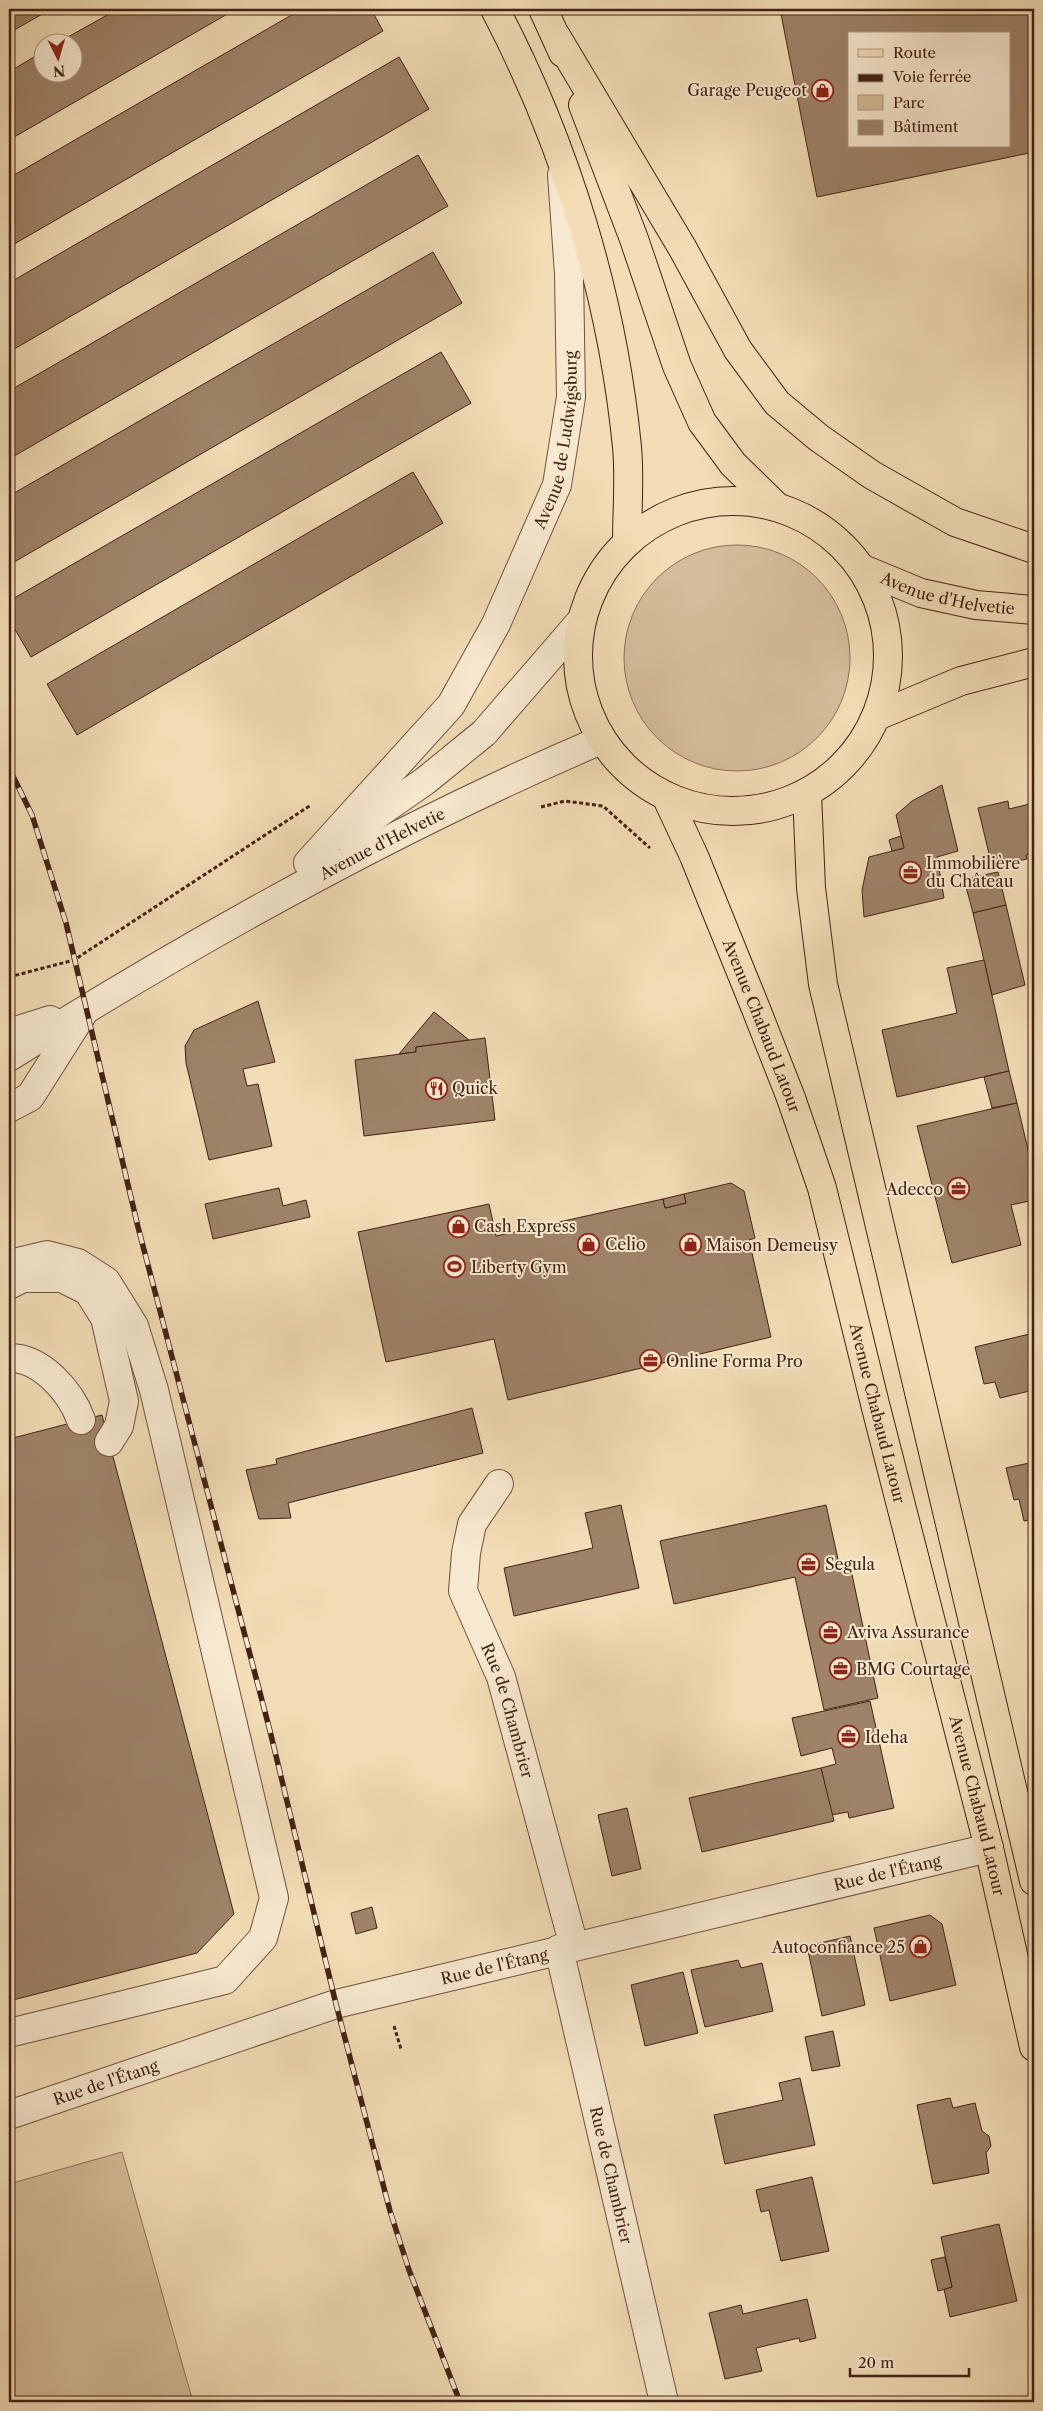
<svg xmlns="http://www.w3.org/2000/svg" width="1043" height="2411" font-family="'Libre Caslon Text',serif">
	<rect width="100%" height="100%" fill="#f2ddb6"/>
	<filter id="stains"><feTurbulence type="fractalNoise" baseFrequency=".004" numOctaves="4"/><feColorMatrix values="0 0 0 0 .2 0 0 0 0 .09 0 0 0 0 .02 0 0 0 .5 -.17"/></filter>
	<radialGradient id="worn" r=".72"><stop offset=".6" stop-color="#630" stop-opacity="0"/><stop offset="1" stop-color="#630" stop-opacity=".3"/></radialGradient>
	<g fill="#d4bd9a" stroke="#8c7057">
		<circle cx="737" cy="658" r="113"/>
		<polygon points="122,2152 193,2402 9,2402 9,2184"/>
	</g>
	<g fill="#9e8368" stroke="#432214" fill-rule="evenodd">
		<polygon points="9,9 51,9 9,33"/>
		<polygon points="118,9 236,9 9,140 9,72 42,52 42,72 72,72 72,42 59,42"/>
		<polygon points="302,9 371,9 383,31 9,247 9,178"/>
		<path d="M780 9H1034V152L817 197ZM849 34H1009V146H849Z"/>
		<polygon points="399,57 429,109 9,352 9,283"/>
		<polygon points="418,155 448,206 9,459 9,391"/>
		<polygon points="433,252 462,303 9,565 9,496"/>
		<polygon points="441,352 471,403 31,657 9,619 9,601"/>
		<polygon points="413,472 443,523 77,735 47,684"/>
		<polygon points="942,785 958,851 937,857 944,898 864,917 862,890 869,857 904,848 896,815 912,801"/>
		<polygon points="1008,801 1009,809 1034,803 1034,853 1026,855 1027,859 992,866 978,808"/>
		<polygon points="901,836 904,848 892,851 889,840"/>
		<polygon points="998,872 1006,905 973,913 964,879"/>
		<polygon points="1006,905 1025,985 992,995 973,913"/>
		<polygon points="984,960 1009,1071 897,1097 882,1030 957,1013 947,968"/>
		<polygon points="258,1001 275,1062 243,1069 247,1086 258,1084 272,1146 209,1160 186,1063 185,1046 194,1030"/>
		<polygon points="434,1012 469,1040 416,1047 416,1052 399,1054"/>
		<polygon points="485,1038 495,1120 364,1136 355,1060 416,1052 416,1047"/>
		<polygon points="1009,1071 1017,1103 992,1108 984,1077"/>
		<polygon points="1017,1103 1034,1175 1034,1200 1011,1205 1021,1245 952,1263 917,1126"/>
		<polygon points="731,1183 744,1191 755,1238 749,1240 771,1337 508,1400 494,1339 386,1362 358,1232 489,1204 496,1236 663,1199 665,1208 686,1203 684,1194"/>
		<polygon points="279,1188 283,1206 306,1200 310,1217 213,1239 205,1204"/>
		<polygon points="684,1194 686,1203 665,1208 663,1199"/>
		<polygon points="1034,1333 1034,1390 1000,1398 995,1382 984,1384 975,1347"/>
		<polygon points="472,1408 483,1453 288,1503 291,1518 259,1519 246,1470 277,1464 276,1459"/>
		<polygon points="102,1415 234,1914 197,1953 9,2001 9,1439"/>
		<polygon points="1034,1462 1034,1519 1024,1521 1019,1499 1014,1500 1006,1468"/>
		<polygon points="621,1505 639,1588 514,1616 504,1568 593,1548 585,1513"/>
		<polygon points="826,1505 840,1568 850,1565 878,1698 824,1710 795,1577 674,1604 660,1541"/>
		<polygon points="870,1701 894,1808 849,1818 848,1812 831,1815 821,1768 836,1764 832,1748 801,1756 792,1718"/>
		<polygon points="821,1768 834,1821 702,1852 689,1798"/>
		<polygon points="627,1808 641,1869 612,1876 598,1815"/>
		<polygon points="372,1907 377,1928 356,1934 351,1913"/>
		<polygon points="930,1915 942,1924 956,1985 890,2001 874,1928"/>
		<polygon points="850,1936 865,2005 822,2016 807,1946"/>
		<polygon points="738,1960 741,1968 762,1963 773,2011 705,2027 691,1970"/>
		<polygon points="683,1972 698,2033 645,2046 631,1985"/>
		<polygon points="833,2031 840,2066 812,2071 805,2037"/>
		<polygon points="800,2078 815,2145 725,2164 714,2115 783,2100 779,2083"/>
		<polygon points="950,2098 953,2108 975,2103 982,2131 989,2136 991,2146 986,2153 989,2173 933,2184 917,2105"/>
		<polygon points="812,2177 829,2251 781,2261 769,2210 761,2212 756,2190"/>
		<polygon points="999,2224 1017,2301 950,2317 944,2289 952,2287 941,2237"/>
		<polygon points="945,2257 952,2287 938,2291 931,2260"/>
		<polygon points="807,2299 816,2338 800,2342 799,2338 756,2348 762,2371 725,2379 709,2313 741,2305 743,2314"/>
	</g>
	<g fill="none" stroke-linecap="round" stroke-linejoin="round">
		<defs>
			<g id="minor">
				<polyline points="346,836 425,781 484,733 581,621"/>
				<path id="s1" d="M308 863 451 705 496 624 557 485 571 397 569 274 562 175"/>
				<polyline points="9,1033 50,1020"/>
				<path id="s2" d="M9 1057C198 938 395 828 601 740"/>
				<polyline points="9,1108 30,1097 82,1015"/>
				<polyline points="9,1264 47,1255 78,1263 106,1281 134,1326 154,1390 274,1898 263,1938 225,1980 9,2033"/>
				<polyline points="9,1285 23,1278 62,1278 88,1291 105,1318 124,1401 119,1426 109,1442"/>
				<path d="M9 1358C41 1357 71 1392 81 1420"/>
				<path id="s3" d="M499 1484 472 1524 466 1553 463 1591 501 1677 574 1946"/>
				<path id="s4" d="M559 1949 664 2402"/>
				<path id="s5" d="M9 2115 336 2004 989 1848"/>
			</g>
			<g id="major">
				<path d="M495 9C566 145 612 295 627 447 630 478 627 511 627 542"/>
				<polyline points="543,9 563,53"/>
				<polyline points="556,36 683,249 738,350 777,403 819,438 872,475 955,522 1034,549"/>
				<polyline points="583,105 634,239 677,366 702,422 733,464 776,506"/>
				<circle cx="733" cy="656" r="155"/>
				<path id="s6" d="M863 569 921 593 976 605 1034 610"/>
				<polyline points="877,716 961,681 1034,662"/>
				<polyline points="807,793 811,888 823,984 1034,1881"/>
				<path id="s7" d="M666 796 694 856 756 1009 791 1098 822 1188 876 1408 989 1848 1034 2047"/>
			</g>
		</defs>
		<use href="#minor" stroke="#6f513c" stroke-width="30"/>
		<use href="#major" stroke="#432214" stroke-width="30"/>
		<g stroke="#432214" stroke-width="3" stroke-dasharray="4 2.5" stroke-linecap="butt">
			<polyline points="541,807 565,801 603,806 650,848"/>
			<polyline points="9,977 74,960 311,805"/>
			<polyline points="394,2026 401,2049"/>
		</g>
		<use href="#minor" stroke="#f7e9d0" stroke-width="28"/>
		<use href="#major" stroke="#f2ddb6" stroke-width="28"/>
		<defs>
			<polyline id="rail" points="9,768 32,815 66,923 138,1227 270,1731 336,2004 390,2211 409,2270 460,2402"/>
		</defs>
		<use href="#rail" stroke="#432214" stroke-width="5.5"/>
		<use href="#rail" stroke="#f7e9d0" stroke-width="4" stroke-dasharray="11" stroke-linecap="butt"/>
	</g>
	<defs>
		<symbol id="shop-ring" viewBox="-11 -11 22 22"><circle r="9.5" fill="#f7e9d0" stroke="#8f2418" stroke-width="1.5"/><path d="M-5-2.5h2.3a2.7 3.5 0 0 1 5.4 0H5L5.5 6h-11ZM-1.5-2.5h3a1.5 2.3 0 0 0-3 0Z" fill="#8f2418"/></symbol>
		<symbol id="office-ring" viewBox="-11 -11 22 22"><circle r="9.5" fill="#f7e9d0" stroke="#8f2418" stroke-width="1.5"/><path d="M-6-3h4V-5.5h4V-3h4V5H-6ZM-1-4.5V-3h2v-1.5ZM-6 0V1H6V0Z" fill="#8f2418"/></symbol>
		<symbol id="restaurant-ring" viewBox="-11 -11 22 22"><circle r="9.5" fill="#f7e9d0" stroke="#8f2418" stroke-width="1.5"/><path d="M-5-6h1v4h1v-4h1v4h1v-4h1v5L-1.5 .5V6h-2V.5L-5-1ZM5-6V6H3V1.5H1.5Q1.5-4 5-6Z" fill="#8f2418"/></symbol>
		<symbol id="stadium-ring" viewBox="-11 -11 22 22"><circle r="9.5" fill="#f7e9d0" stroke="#8f2418" stroke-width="1.5"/><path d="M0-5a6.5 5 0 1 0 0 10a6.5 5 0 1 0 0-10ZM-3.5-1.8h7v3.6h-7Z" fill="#8f2418"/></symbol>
	</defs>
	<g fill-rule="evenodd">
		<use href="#shop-ring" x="810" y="78" width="25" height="25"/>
		<use href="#office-ring" x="898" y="860" width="25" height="25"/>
		<use href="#restaurant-ring" x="424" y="1076" width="25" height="25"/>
		<use href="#office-ring" x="946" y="1176" width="25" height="25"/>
		<use href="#shop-ring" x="446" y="1214" width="25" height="25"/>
		<use href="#shop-ring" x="576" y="1232" width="25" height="25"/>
		<use href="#shop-ring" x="678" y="1232" width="25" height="25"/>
		<use href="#stadium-ring" x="442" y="1254" width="25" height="25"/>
		<use href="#office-ring" x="638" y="1348" width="25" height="25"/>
		<use href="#office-ring" x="796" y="1552" width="25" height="25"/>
		<use href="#office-ring" x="818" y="1620" width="25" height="25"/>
		<use href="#office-ring" x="828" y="1656" width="25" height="25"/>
		<use href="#office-ring" x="836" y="1724" width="25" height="25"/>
		<use href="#shop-ring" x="908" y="1934" width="25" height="25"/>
	</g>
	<g text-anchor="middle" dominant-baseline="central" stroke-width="4" stroke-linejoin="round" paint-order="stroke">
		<g font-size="16" fill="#432214" stroke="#f7e9d0" text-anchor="start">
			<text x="807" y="90" text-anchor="end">Garage Peugeot</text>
			<text x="926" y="863">Immobilière<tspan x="926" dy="18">du Château</tspan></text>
			<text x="452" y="1088">Quick</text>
			<text x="943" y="1189" text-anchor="end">Adecco</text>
			<text x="474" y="1226">Cash Express</text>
			<text x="605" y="1244">Celio</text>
			<text x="706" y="1245">Maison Demeusy</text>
			<text x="471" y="1267">Liberty Gym</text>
			<text x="666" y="1361">Online Forma Pro</text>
			<text x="825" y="1564">Segula</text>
			<text x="847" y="1632">Aviva Assurance</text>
			<text x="856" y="1669">BMG Courtage</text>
			<text x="865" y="1737">Ideha</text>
			<text x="905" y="1947" text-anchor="end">Autoconfiance 25</text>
		</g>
		<g font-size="16" fill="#432214" stroke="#f7e9d0">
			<text stroke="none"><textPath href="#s1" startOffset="502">Avenue de Ludwigsburg</textPath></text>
			<text stroke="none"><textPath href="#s6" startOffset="89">Avenue d'Helvetie</textPath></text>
			<text stroke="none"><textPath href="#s2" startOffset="430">Avenue d'Helvetie</textPath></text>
			<text stroke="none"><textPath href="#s7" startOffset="249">Avenue Chabaud Latour</textPath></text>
			<text stroke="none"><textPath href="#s7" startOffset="654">Avenue Chabaud Latour</textPath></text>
			<text stroke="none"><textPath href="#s3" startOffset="244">Rue de Chambrier</textPath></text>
			<text stroke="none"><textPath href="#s7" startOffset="1059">Avenue Chabaud Latour</textPath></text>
			<text stroke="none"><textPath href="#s5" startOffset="912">Rue de l'Étang</textPath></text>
			<text stroke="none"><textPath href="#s5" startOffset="508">Rue de l'Étang</textPath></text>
			<text stroke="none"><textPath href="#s5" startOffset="102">Rue de l'Étang</textPath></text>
			<text stroke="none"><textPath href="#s4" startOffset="232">Rue de Chambrier</textPath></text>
		</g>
	</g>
	<rect width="1043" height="2411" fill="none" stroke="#f2ddb6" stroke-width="30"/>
	<rect x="10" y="10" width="1023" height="2391" fill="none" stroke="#432214" stroke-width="2.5"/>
	<rect x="15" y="15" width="1013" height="2381" fill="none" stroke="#432214"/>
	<rect x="848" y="32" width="162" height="115" fill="#f7e9d0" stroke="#af9985"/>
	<rect x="858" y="49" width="25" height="8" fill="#f2ddb6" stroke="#af9985"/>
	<text x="893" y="58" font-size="15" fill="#432214">Route</text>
	<rect x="858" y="74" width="25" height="8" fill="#432214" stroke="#af9985"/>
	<text x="893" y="82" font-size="15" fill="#432214">Voie ferrée</text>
	<rect x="858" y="95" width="25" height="15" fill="#d4bd9a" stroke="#af9985"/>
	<text x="893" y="108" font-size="15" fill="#432214">Parc</text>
	<rect x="858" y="120" width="25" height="15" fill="#9e8368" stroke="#af9985"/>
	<text x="893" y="132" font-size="15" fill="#432214">Bâtiment</text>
	<g transform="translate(58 58) rotate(175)"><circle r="24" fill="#f7e9d0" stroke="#af9985"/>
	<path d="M0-4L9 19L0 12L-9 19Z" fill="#8f2418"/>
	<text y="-8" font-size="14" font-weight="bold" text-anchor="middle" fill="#432214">N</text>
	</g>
	<path d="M850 2368v8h119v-8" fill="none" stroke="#432214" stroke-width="2.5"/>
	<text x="858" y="2368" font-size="15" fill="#432214" stroke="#f7e9d0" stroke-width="4" paint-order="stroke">20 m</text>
	<rect width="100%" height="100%" filter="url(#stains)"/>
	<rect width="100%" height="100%" fill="url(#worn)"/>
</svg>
